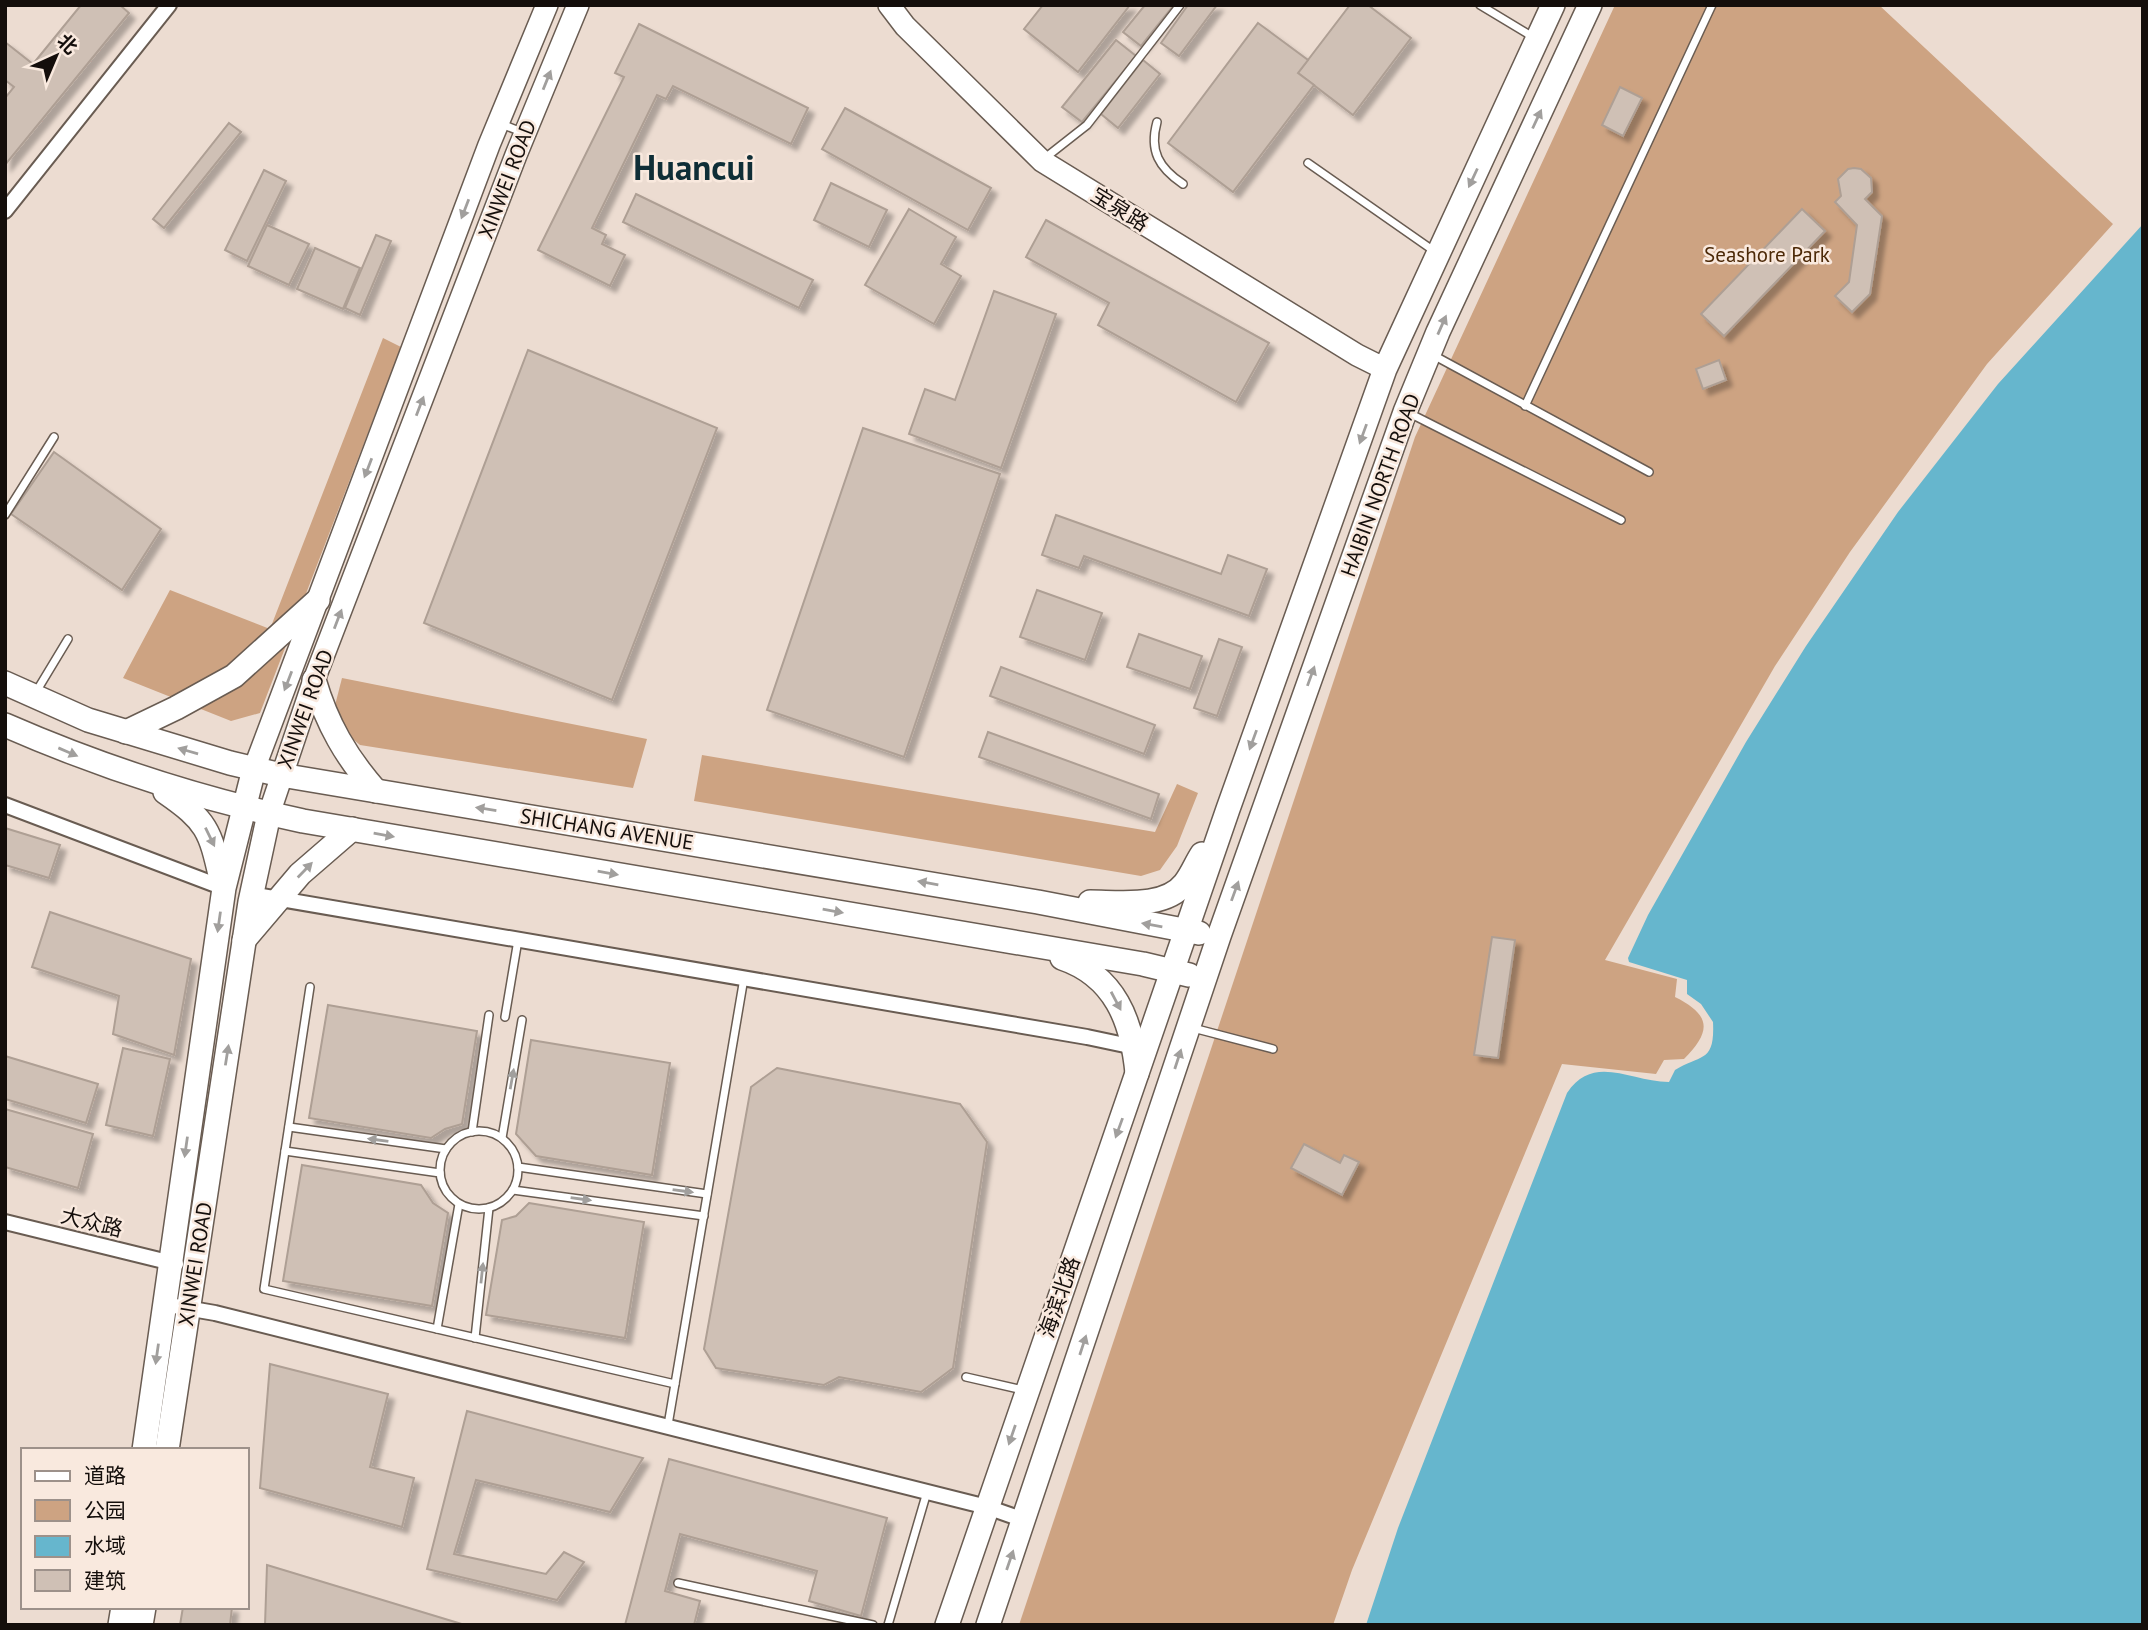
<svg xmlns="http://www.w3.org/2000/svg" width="2148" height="1630" font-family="'PT Sans','Noto Sans SC',sans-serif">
	<defs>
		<filter id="shadow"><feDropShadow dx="6" dy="6" stdDeviation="2" flood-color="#0004"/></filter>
	</defs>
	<rect width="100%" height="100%" fill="#ecdcd1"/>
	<g fill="#cda382">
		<path d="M1615 5H1879L2113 224 1987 364 1850 552 1775 666 1605 960 1677 979 1675 997C1711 1015 1712 1031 1684 1059L1664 1060 1656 1074 1562 1064 1352 1570 1333 1625H1019L1415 437Z"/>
		<polygon points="383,338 401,347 260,713 231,721 123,678 170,590 270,629"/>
		<polygon points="342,678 647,739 633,788 360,745 331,721"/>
		<polygon points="702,755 1155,832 1177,784 1198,793 1177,846 1160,870 1141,876 694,801"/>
	</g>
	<path fill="#66b6cd" d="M2143 224V1625H1366L1398 1528 1567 1093C1594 1053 1630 1082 1669 1082L1675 1070C1701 1054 1715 1063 1713 1022L1701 1004 1687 994V980L1629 962 1628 958 1648 915 1746 742 1806 646 1898 512 1998 384Z"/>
	<g fill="#cfc0b5" stroke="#ae9f94" stroke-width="2" filter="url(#shadow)">
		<polygon points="81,5 120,5 129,13 5,165 5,98 14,87 5,80 5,42 33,64"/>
		<polygon points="1043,5 1130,5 1078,72 1024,29"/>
		<polygon points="1145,5 1174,5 1141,46 1123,32"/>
		<polygon points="1188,5 1217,5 1179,56 1161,43"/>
		<polygon points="1350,5 1368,5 1411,38 1353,115 1298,73"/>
		<polygon points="1258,23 1308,60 1298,73 1314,85 1233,192 1168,143"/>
		<polygon points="639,24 808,108 791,144 673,86 666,99 657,95 592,228 606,235 602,244 625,255 610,286 538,250 624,77 615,73"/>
		<polygon points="1116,40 1136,56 1082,122 1062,107"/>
		<polygon points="1143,60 1160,74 1118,128 1101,114"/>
		<polygon points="1620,87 1642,98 1623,136 1602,125"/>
		<polygon points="845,108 991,188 968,230 822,149"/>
		<polygon points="229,123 241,132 164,228 153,219"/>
		<polygon points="1854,168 1861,169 1871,178 1872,192 1865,199 1882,216 1870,294 1852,312 1835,296 1849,282 1857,225 1835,202 1841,196 1838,179 1848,169"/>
		<polygon points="264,170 286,181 247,261 225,250"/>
		<polygon points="831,183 887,210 869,247 814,220"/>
		<polygon points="636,194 813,280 799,308 623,222"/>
		<polygon points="909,209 956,237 941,264 961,276 934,324 865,285"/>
		<polygon points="1802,209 1825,231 1724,336 1701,314"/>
		<polygon points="1046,220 1269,343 1236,402 1098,325 1109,303 1026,257"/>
		<polygon points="267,225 309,244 289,285 248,266"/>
		<polygon points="376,235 391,241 360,315 345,308"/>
		<polygon points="315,248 360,268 343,309 297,289"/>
		<polygon points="994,291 1056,314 1001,468 909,434 925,389 955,400"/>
		<polygon points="528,350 717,428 612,700 424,623"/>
		<polygon points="1719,360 1726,380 1703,389 1696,369"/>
		<polygon points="863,428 1000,474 904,757 767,710"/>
		<polygon points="54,452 161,529 122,590 11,514"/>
		<polygon points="1056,515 1221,574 1228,555 1267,569 1249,616 1084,556 1079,568 1042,555"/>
		<polygon points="1037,590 1102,613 1085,660 1020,637"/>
		<polygon points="1139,634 1202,656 1190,689 1127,667"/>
		<polygon points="1219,639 1242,647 1217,716 1194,708"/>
		<polygon points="1001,667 1155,725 1144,754 990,696"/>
		<polygon points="988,732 1159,794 1151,819 979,757"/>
		<polygon points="5,828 60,845 49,878 5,865"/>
		<polygon points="50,912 191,959 174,1055 113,1034 119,996 32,967"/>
		<polygon points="1492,937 1515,940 1498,1058 1474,1055"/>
		<polygon points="328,1005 477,1031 462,1124 445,1129 431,1138 309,1118"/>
		<polygon points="531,1040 670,1063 652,1175 536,1156 516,1134"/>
		<polygon points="123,1048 170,1059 153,1136 106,1125"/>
		<polygon points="5,1056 98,1084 86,1123 5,1099"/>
		<polygon points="777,1068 960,1104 987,1142 953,1368 921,1392 839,1377 824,1385 716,1368 704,1349 751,1087"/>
		<polygon points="5,1109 93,1134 78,1188 5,1167"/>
		<polygon points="1304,1144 1340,1163 1344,1155 1359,1162 1342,1195 1291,1168"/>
		<polygon points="302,1165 421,1185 433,1203 448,1213 432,1306 283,1281"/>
		<polygon points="529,1203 644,1222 625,1338 486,1315 502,1220 516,1216"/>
		<polygon points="270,1364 388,1394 370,1467 414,1478 402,1527 260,1488"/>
		<polygon points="467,1411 643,1458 610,1512 476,1480 454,1554 546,1574 564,1552 584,1562 557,1600 427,1569"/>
		<polygon points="669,1459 887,1518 861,1616 809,1601 817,1571 680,1534 665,1591 700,1601 694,1625 625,1625"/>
		<polygon points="267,1565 465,1625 265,1625"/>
		<polygon points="183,1607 232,1607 230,1625 180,1625"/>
	</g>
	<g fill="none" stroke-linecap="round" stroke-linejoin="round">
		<defs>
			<g id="lane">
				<polyline points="1480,5 1533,37"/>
				<path d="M1157 122C1149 151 1159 168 1183 184"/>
				<polyline points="499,123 524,133"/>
				<polyline points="1045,158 1087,125 1180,5"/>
				<polyline points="1308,163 1434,251"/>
				<polyline points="1433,355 1649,472"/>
				<polyline points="1525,406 1712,5"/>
				<polyline points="1409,413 1621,520"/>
				<polyline points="5,515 54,437"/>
				<polyline points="36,692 68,639"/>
				<polyline points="310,987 264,1289 675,1384"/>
				<polyline points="505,1017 518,940"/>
				<polyline points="1193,1028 1273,1049"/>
				<polyline points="289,1127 446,1149"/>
				<circle cx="479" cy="1170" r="39"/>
				<polyline points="472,1132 489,1015"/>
				<polyline points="502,1138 522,1020"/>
				<polyline points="285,1151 440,1173"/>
				<polyline points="518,1167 707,1194"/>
				<polyline points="513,1190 704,1216"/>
				<polyline points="437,1329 459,1204"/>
				<polyline points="475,1338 489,1208"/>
				<polyline points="966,1377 1023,1390"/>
				<polyline points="668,1425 744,978"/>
				<polyline points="678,1583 873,1625"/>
				<polyline points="888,1625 927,1492"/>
			</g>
			<g id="street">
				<polyline points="5,211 169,5"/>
				<polyline points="5,805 224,888"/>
				<polyline points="251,894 1087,1037 1139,1048"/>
				<polyline points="5,1222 176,1264"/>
				<polyline points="163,1304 215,1313 987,1507 1024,1520"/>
			</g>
			<g id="secondary">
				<polyline points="889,5 905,26 1042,161 1357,355 1385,369"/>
				<polyline points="254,769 489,145 547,5"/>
				<polyline points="269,814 314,680 516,155 578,5"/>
			</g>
			<g id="primary">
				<path d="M314 680C327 724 346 757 376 791"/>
				<polyline points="5,683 88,720 230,763 281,775 1038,902 1199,933"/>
				<path d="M5 725C101 767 201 799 303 821L1143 964 1189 975"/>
				<polyline points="126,732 176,708 234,676 318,600"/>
				<path d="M165 792C207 821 210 830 221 879"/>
				<path d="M1090 902C1119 902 1165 909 1185 883 1192 874 1196 863 1202 854"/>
				<polyline points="244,940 300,874 352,829"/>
				<path d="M1062 958C1115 976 1132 1021 1137 1073"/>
				<polyline points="144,1450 224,888 254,769"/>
				<polyline points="167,1450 250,902 269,814"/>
				<polyline points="120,1625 123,1607"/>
				<polyline points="141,1625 144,1607"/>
				<polyline points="947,1625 1228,809 1385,369 1553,5"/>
				<polyline points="988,1625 1219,936 1405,412 1438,332 1590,5"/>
			</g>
		</defs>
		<use href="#lane" stroke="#695c52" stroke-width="10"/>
		<use href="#street" stroke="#695c52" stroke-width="18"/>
		<use href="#secondary" stroke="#695c52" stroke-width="24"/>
		<use href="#primary" stroke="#695c52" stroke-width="26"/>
		<use href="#lane" stroke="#fff" stroke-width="7"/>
		<use href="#street" stroke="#fff" stroke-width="14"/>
		<use href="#secondary" stroke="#fff" stroke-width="21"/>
		<use href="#primary" stroke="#fff" stroke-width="23"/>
	</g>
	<defs><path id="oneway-solid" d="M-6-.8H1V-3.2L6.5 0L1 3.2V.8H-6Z" transform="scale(1.75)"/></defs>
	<g fill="#a19f9d">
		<use href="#oneway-solid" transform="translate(547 80) rotate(-68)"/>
		<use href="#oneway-solid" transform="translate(1537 119) rotate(-65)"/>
		<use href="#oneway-solid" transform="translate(1473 178) rotate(115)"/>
		<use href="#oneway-solid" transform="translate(465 209) rotate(111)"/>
		<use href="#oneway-solid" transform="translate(1442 325) rotate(-66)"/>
		<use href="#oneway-solid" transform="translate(420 406) rotate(-69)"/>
		<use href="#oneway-solid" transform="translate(1363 434) rotate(110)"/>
		<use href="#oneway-solid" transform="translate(368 468) rotate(111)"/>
		<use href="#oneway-solid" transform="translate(338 619) rotate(-69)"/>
		<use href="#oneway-solid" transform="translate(1311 676) rotate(-70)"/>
		<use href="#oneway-solid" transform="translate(288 681) rotate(111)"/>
		<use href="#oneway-solid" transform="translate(1253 740) rotate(110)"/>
		<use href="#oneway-solid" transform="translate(188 751) rotate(-164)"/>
		<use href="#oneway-solid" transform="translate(68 752) rotate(23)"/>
		<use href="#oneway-solid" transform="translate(486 809) rotate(-171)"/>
		<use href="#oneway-solid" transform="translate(384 835) rotate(10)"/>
		<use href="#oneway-solid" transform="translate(210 837) rotate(64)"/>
		<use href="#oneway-solid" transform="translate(305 870) rotate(-46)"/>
		<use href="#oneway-solid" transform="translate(608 873) rotate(10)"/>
		<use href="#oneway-solid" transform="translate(928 883) rotate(-170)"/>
		<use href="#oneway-solid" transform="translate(1235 891) rotate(-70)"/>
		<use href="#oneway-solid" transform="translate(833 911) rotate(10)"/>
		<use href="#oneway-solid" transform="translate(219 922) rotate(98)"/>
		<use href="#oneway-solid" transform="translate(1152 925) rotate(-170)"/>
		<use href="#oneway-solid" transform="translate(1116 1001) rotate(62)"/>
		<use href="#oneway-solid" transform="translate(227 1055) rotate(-81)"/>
		<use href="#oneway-solid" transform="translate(1178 1059) rotate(-72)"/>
		<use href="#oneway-solid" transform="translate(512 1079) rotate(-80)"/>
		<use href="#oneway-solid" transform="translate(1119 1128) rotate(110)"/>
		<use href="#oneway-solid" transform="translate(378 1140) rotate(-172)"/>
		<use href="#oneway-solid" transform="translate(186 1147) rotate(98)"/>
		<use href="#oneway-solid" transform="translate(683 1191) rotate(8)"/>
		<use href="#oneway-solid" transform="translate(581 1199) rotate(8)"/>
		<use href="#oneway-solid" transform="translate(482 1273) rotate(-84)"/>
		<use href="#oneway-solid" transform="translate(1083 1345) rotate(-72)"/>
		<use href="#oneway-solid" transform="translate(157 1354) rotate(98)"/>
		<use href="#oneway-solid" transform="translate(1012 1435) rotate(109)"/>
		<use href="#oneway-solid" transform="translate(1010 1560) rotate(-71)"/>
	</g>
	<g text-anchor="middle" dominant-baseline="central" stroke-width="5" stroke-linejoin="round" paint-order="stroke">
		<g font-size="21" fill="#140e0b" stroke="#f9e9de">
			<text transform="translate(507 179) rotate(-69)">XINWEI ROAD</text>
			<text transform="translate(1120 209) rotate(32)">宝泉路</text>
			<text transform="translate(1380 485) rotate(-70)">HAIBIN NORTH ROAD</text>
			<text transform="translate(305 709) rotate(-70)">XINWEI ROAD</text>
			<text transform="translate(607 829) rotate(9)">SHICHANG AVENUE</text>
			<text transform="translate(92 1222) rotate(14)">大众路</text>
			<text transform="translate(195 1264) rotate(-81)">XINWEI ROAD</text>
			<text transform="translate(1059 1297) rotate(-71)">海滨北路</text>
		</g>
		<g font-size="21" fill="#4c2907" stroke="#f9e9de">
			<text x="1767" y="254">Seashore Park</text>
		</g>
		<g font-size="35" font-weight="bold" fill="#0f2e37" stroke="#f9e9de">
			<text x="694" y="167">Huancui</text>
		</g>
	</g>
	<rect width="2148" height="1630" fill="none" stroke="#140e0b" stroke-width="14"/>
	<rect x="21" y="1448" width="228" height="161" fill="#f9e9de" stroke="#9d918a" stroke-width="2"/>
	<rect x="35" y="1471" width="35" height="10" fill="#ffffff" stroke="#9d918a" stroke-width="2"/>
	<text x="84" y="1483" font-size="21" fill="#140e0b">道路</text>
	<rect x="35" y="1500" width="35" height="21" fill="#cda382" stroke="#9d918a" stroke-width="2"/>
	<text x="84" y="1518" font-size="21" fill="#140e0b">公园</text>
	<rect x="35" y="1536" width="35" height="21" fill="#66b6cd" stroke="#9d918a" stroke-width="2"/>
	<text x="84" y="1553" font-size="21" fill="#140e0b">水域</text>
	<rect x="35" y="1570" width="35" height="21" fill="#cfc0b5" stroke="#9d918a" stroke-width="2"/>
	<text x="84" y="1588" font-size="21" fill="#140e0b">建筑</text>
	<g transform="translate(56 56) rotate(44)" stroke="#f9e9de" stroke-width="5" paint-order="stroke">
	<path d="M0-5L12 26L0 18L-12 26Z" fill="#140e0b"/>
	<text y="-10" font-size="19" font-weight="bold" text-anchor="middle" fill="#140e0b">北</text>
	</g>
</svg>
